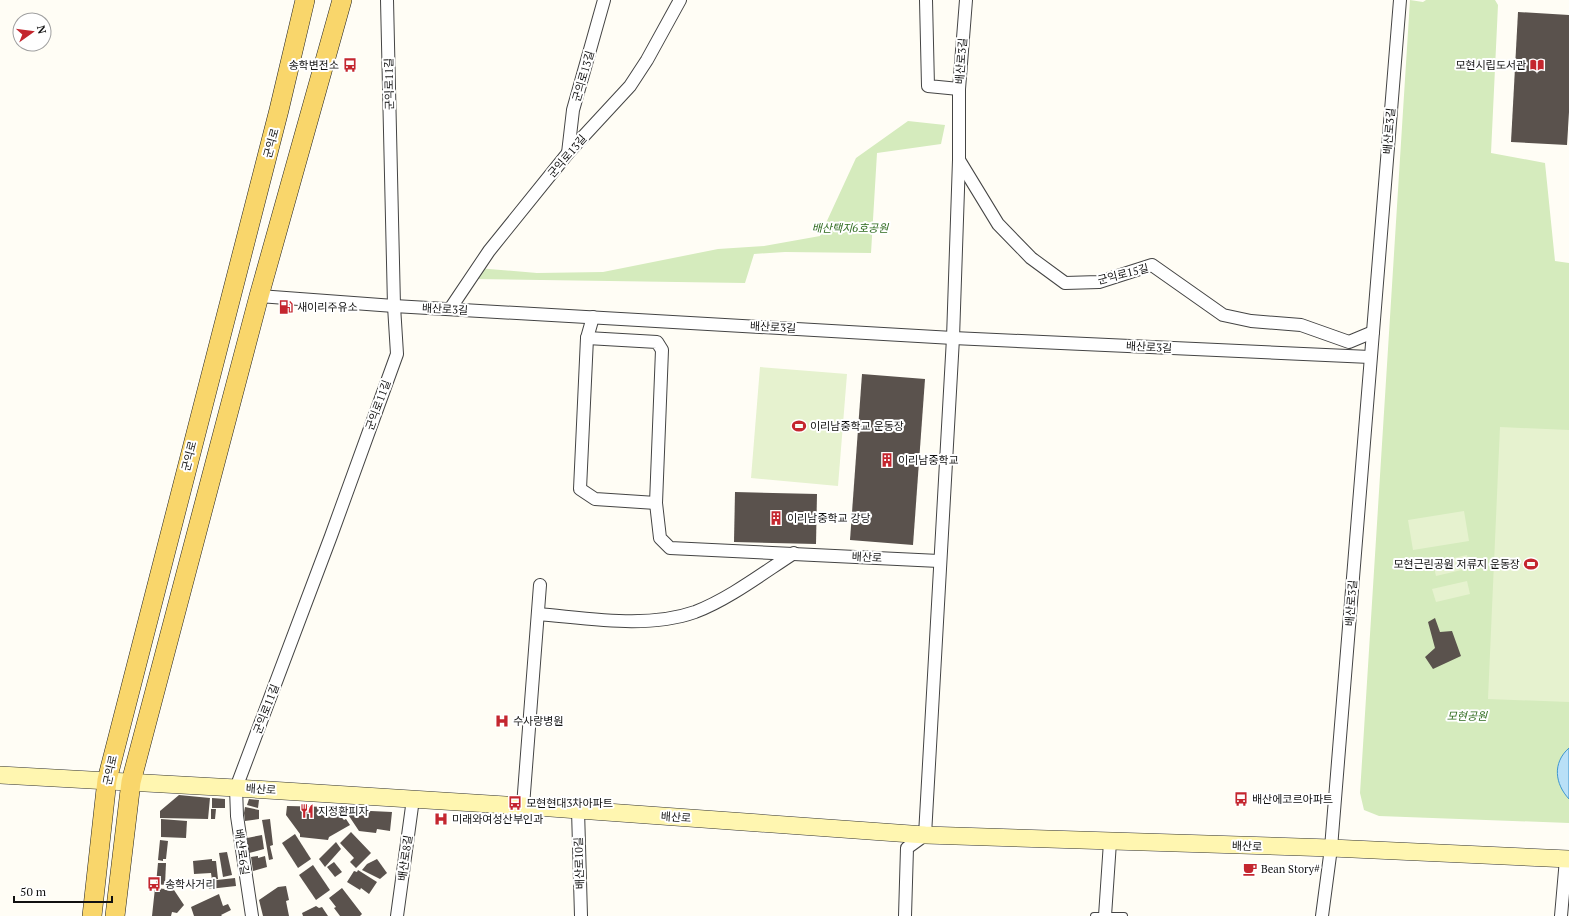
<svg xmlns="http://www.w3.org/2000/svg" width="1569" height="916" font-family="'PT Serif','Noto Sans KR',serif">
	<rect width="100%" height="100%" fill="#fffdf5"/>
	<g fill="#d5ebbd">
		<polygon points="1410,0 1423,2 1426,0 1495,0 1498,5 1491,153 1545,163 1555,261 1569,263 1569,823 1379,816 1364,810 1360,793"/>
		<polygon points="908,121 945,125 941,144 877,153 871,253 785,252 754,254 745,283 474,279 477,268 537,273 603,272 718,249 764,246 820,236 856,158"/>
	</g>
	<g fill="#e6f2cf">
		<polygon points="760,367 847,374 838,486 751,478"/>
		<polygon points="1500,427 1569,430 1569,702 1488,699"/>
		<polygon points="1464,511 1469,541 1413,550 1408,520"/>
		<polygon points="1467,555 1470,568 1436,576 1433,563"/>
		<polygon points="1467,581 1470,594 1436,602 1432,589"/>
	</g>
	<path fill="#b9e0f7" stroke="#3f96cf" d="M1569 748V799C1555 784 1552 763 1569 748Z"/>
	<g fill="#5a524d">
		<polygon points="1518,12 1569,15 1569,112 1567,145 1511,142"/>
		<polygon points="862,374 925,379 913,545 850,540"/>
		<polygon points="735,492 817,494 816,544 734,542"/>
		<polygon points="1435,618 1440,632 1452,631 1461,656 1433,669 1425,657 1435,648 1428,622"/>
		<polygon points="179,795 210,798 208,819 160,818 160,811"/>
		<polygon points="212,798 225,799 225,808 212,808"/>
		<polygon points="249,799 259,800 258,808 247,805"/>
		<polygon points="287,806 332,807 344,820 346,819 350,825 329,837 328,840 300,837 300,834 286,815"/>
		<polygon points="245,807 259,810 259,819 245,821 244,813"/>
		<polygon points="211,809 216,809 215,819 211,819"/>
		<polygon points="350,810 392,812 390,831 377,829 376,833 359,831 349,816"/>
		<polygon points="161,819 187,821 186,838 161,837"/>
		<polygon points="270,819 273,845 270,846 273,859 269,860 262,820"/>
		<polygon points="351,832 371,853 356,868 350,862 354,858 340,843"/>
		<polygon points="295,834 311,859 298,868 282,843"/>
		<polygon points="262,835 264,849 249,853 247,838"/>
		<polygon points="160,840 168,841 166,859 163,859 163,861 158,860"/>
		<polygon points="336,842 341,849 325,867 319,859"/>
		<polygon points="227,852 232,875 223,877 219,853"/>
		<polygon points="258,856 258,858 265,856 267,867 253,871 251,857"/>
		<polygon points="212,859 212,861 216,861 218,879 212,880 211,873 194,874 193,861"/>
		<polygon points="377,859 387,873 380,879 362,870 367,864"/>
		<polygon points="334,862 342,872 335,877 327,867"/>
		<polygon points="158,863 166,863 165,885 156,884"/>
		<polygon points="313,865 330,890 316,900 299,875"/>
		<polygon points="358,870 377,882 369,894 361,888 360,890 347,882 354,871 357,872"/>
		<polygon points="235,878 236,886 209,889 208,881"/>
		<polygon points="286,886 289,900 286,901 289,916 263,916 259,900 278,887"/>
		<polygon points="155,888 165,889 164,890 174,890 184,905 177,913 172,912 171,916 152,916"/>
		<polygon points="342,888 362,914 360,916 340,916 334,908 336,907 329,898"/>
		<polygon points="219,894 223,906 228,904 231,910 221,915 222,916 194,916 191,907"/>
		<polygon points="316,906 319,908 322,907 328,916 303,916 302,913"/>
	</g>
	<g fill="none" stroke-linecap="round" stroke-linejoin="round">
		<defs>
			<polyline id="lane" points="1094,916 1124,916"/>
			<g id="street">
				<polyline points="926,0 928,86 959,89"/>
				<polyline points="568,153 573,110 604,0"/>
				<polyline points="959,160 998,224 1031,258 1065,283 1099,282 1152,265 1223,315 1251,321 1301,325 1349,342 1373,332"/>
				<polyline points="259,296 394,306 953,338 1370,357"/>
				<polyline points="450,309 489,251 568,153 630,86 647,60 680,0"/>
				<polyline points="593,317 587,338 580,489 595,499 656,503"/>
				<polyline points="587,338 657,342 662,350 656,503 660,538 670,548 939,561"/>
				<path d="M538 614C587 618 647 629 695 612 729 599 763 573 794 553"/>
				<polyline points="523,806 540,585"/>
				<polyline points="578,810 581,916"/>
				<polyline points="252,916 237,816 236,788 331,536 397,354 394,306 387,0"/>
				<polyline points="397,916 413,799"/>
				<polyline points="905,916 907,848 925,835 953,338 959,160 959,89 966,0"/>
				<polyline points="1105,916 1110,842"/>
				<polyline points="1322,916 1331,848 1400,0"/>
				<polyline points="1561,916 1566,859"/>
			</g>
			<polyline id="secondary" points="0,775 236,788 523,806 925,835 1331,848 1569,859"/>
			<g id="primary">
				<polyline points="92,916 107,780 279,110 305,0"/>
				<polyline points="115,916 131,782 259,296 342,0"/>
			</g>
		</defs>
		<use href="#lane" stroke="#444" stroke-width="8"/>
		<use href="#street" stroke="#444" stroke-width="14"/>
		<use href="#secondary" stroke="#333" stroke-width="18"/>
		<use href="#primary" stroke="#222" stroke-width="20"/>
		<use href="#lane" stroke="#fff" stroke-width="6"/>
		<use href="#street" stroke="#fff" stroke-width="12"/>
		<use href="#secondary" stroke="#fff6b0" stroke-width="17"/>
		<use href="#primary" stroke="#f9d66b" stroke-width="19"/>
	</g>
	<defs>
		<symbol id="bus-bare" viewBox="-9 -9 18 18"><path d="M-5-6H5V4H4V6H2V4H-2V6H-4V4H-5ZM-3.5-4V0h7V-4ZM-3.5 1.2v1.5H-2V1.2ZM2 1.2v1.5H3.5V1.2Z" fill="#c4262e" stroke="#fff" stroke-width="2.5" paint-order="stroke"/></symbol>
		<symbol id="library-bare" viewBox="-9 -9 18 18"><path d="M-6-4Q-3-5.5-.7-3.5V5Q-3 3-6 4ZM6-4Q3-5.5 .7-3.5V5Q3 3 6 4Z" fill="#c4262e" stroke="#fff" stroke-width="2.5" paint-order="stroke"/></symbol>
		<symbol id="fuel-bare" viewBox="-9 -9 18 18"><path d="M-5.5-6h7V0h2V4h1.3V-2.5L3-4.5l.8-.8L6-3V5H2.5V1h-1V6h-7ZM-4.2-4.7v3.2H.2V-4.7Z" fill="#c4262e" stroke="#fff" stroke-width="2.5" paint-order="stroke"/></symbol>
		<symbol id="stadium-bare" viewBox="-9 -9 18 18"><path d="M0-5a6.5 5 0 1 0 0 10a6.5 5 0 1 0 0-10ZM-3.5-1.8h7v3.6h-7Z" fill="#c4262e" stroke="#fff" stroke-width="2.5" paint-order="stroke"/></symbol>
		<symbol id="building-bare" viewBox="-9 -9 18 18"><path d="M-4-6H4V6H1V3H-1V6H-4ZM-2.5-4.3h1.7v1.8h-1.7ZM.8-4.3h1.7v1.8H.8ZM-2.5-1h1.7V.8h-1.7ZM.8-1h1.7V.8H.8Z" fill="#c4262e" stroke="#fff" stroke-width="2.5" paint-order="stroke"/></symbol>
		<symbol id="hospital-bare" viewBox="-9 -9 18 18"><path d="M-5-5h3v3.5h4V-5h3V5h-3V1.5h-4V5h-3Z" fill="#c4262e" stroke="#fff" stroke-width="2.5" paint-order="stroke"/></symbol>
		<symbol id="restaurant-bare" viewBox="-9 -9 18 18"><path d="M-5-6h1v4h1v-4h1v4h1v-4h1v5L-1.5 .5V6h-2V.5L-5-1ZM5-6V6H3V1.5H1.5Q1.5-4 5-6Z" fill="#c4262e" stroke="#fff" stroke-width="2.5" paint-order="stroke"/></symbol>
		<symbol id="cafe-bare" viewBox="-9 -9 18 18"><path d="M-5.5-4.5H6V0H3Q3 3.5 0 3.5H-2.5Q-5.5 3.5-5.5 0ZM3-3.2v2h1.7v-2ZM-6 4.5H4V6H-6Z" fill="#c4262e" stroke="#fff" stroke-width="2.5" paint-order="stroke"/></symbol>
	</defs>
	<g fill-rule="evenodd">
		<use href="#bus-bare" x="340" y="55" width="20" height="20"/>
		<use href="#library-bare" x="1527" y="55" width="20" height="20"/>
		<use href="#fuel-bare" x="276" y="297" width="20" height="20"/>
		<use href="#stadium-bare" x="789" y="416" width="20" height="20"/>
		<use href="#building-bare" x="877" y="450" width="20" height="20"/>
		<use href="#building-bare" x="766" y="508" width="20" height="20"/>
		<use href="#stadium-bare" x="1521" y="554" width="20" height="20"/>
		<use href="#hospital-bare" x="492" y="711" width="20" height="20"/>
		<use href="#bus-bare" x="1231" y="789" width="20" height="20"/>
		<use href="#bus-bare" x="505" y="793" width="20" height="20"/>
		<use href="#restaurant-bare" x="297" y="801" width="20" height="20"/>
		<use href="#hospital-bare" x="431" y="809" width="20" height="20"/>
		<use href="#cafe-bare" x="1240" y="859" width="20" height="20"/>
		<use href="#bus-bare" x="144" y="874" width="20" height="20"/>
	</g>
	<g text-anchor="middle" dominant-baseline="central" stroke-width="4" stroke-linejoin="round" paint-order="stroke">
		<g font-size="11" fill="#111" stroke="#fff">
			<text transform="translate(961 61) rotate(-86)">배산로3길</text>
			<text transform="translate(583 76) rotate(-74)">군의로13길</text>
			<text transform="translate(389 84) rotate(-91)">군익로11길</text>
			<text transform="translate(1389 131) rotate(-85)">배산로3길</text>
			<text transform="translate(271 143) rotate(-75)">군익로</text>
			<text transform="translate(567 156) rotate(-49)">군익로13길</text>
			<text transform="translate(1123 274) rotate(-14)">군익로15길</text>
			<text transform="translate(445 309) rotate(3)">배산로3길</text>
			<text transform="translate(773 327) rotate(3)">배산로3길</text>
			<text transform="translate(1149 347) rotate(3)">배산로3길</text>
			<text transform="translate(378 405) rotate(-70)">군익로11길</text>
			<text transform="translate(189 456) rotate(-76)">군익로</text>
			<text transform="translate(867 557) rotate(3)">배산로</text>
			<text transform="translate(1351 603) rotate(-86)">배산로3길</text>
			<text transform="translate(266 709) rotate(-69)">군익로11길</text>
			<text transform="translate(110 770) rotate(-78)">군익로</text>
			<text transform="translate(261 789) rotate(4)">배산로</text>
			<text transform="translate(676 817) rotate(4)">배산로</text>
			<text transform="translate(1247 846) rotate(2)">배산로</text>
			<text transform="translate(242 852) rotate(82)">배산로6길</text>
			<text transform="translate(405 858) rotate(-82)">배산로8길</text>
			<text transform="translate(579 863) rotate(-92)">배산로10길</text>
		</g>
		<g font-size="11" fill="#111" stroke="#fff" text-anchor="start">
			<text x="339" y="65" text-anchor="end">송학변전소</text>
			<text x="1526" y="65" text-anchor="end">모현시립도서관</text>
			<text x="297" y="307">새이리주유소</text>
			<text x="810" y="426">이리남중학교 운동장</text>
			<text x="898" y="460">이리남중학교</text>
			<text x="787" y="518">이리남중학교 강당</text>
			<text x="1520" y="564" text-anchor="end">모현근린공원 저류지 운동장</text>
			<text x="513" y="721">수사랑병원</text>
			<text x="1252" y="799">배산에코르아파트</text>
			<text x="526" y="803">모현현대3차아파트</text>
			<text x="318" y="811">지정환피자</text>
			<text x="452" y="819">미래와여성산부인과</text>
			<text x="1261" y="869">Bean Story#</text>
			<text x="165" y="884">송학사거리</text>
		</g>
		<g font-size="11" font-style="italic" fill="#2f6b1f" stroke="#fff">
			<text x="850" y="228">배산택지6호공원</text>
			<text x="1467" y="716">모현공원</text>
		</g>
	</g>
	<g transform="translate(32 32) rotate(76)"><circle r="19" fill="#ffffff" stroke="#a0a0a0"/>
	<path d="M0-3L7 15L0 10L-7 15Z" fill="#c4262e"/>
	<text y="-6" font-size="11" font-weight="bold" text-anchor="middle" fill="#111111">N</text>
	</g>
	<path d="M14 896v6h98v-6" fill="none" stroke="#111111" stroke-width="2"/>
	<text x="20" y="896" font-size="12" fill="#111111" stroke="#ffffff" stroke-width="3" paint-order="stroke">50 m</text>
</svg>
